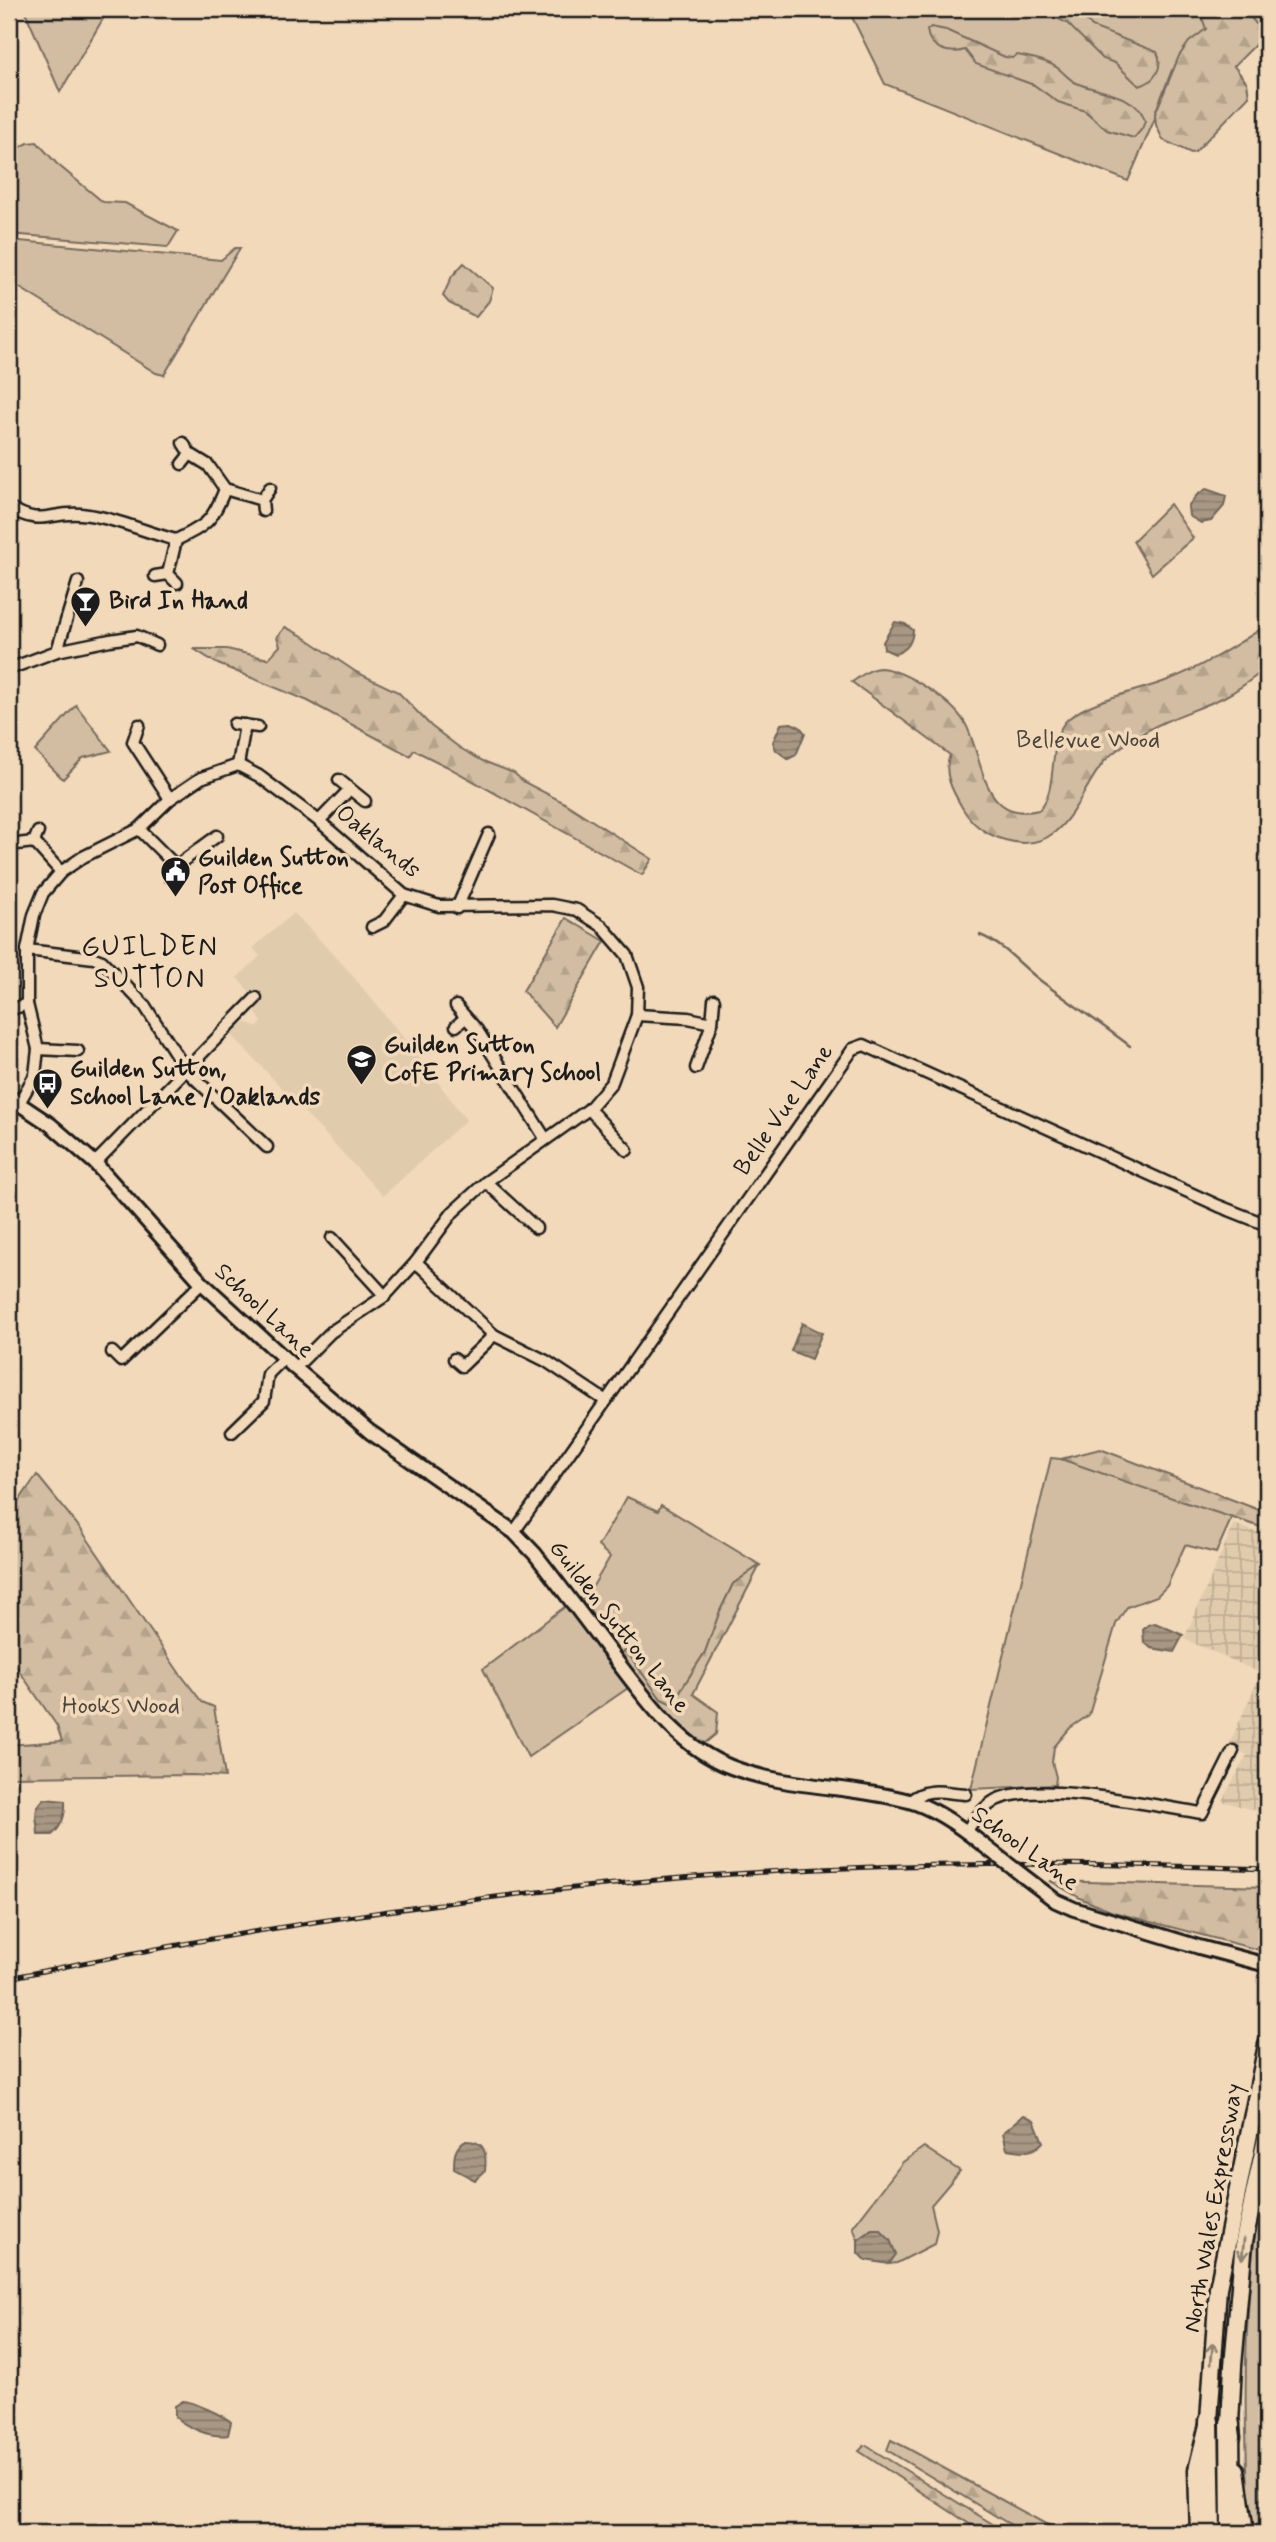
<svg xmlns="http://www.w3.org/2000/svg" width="1276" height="2542" font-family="Mynerve,sans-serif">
	<defs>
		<pattern id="industrial-grid" width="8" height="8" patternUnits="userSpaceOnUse" patternTransform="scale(1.75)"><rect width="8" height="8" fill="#e1cbad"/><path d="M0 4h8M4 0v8" fill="none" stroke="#c0ae94"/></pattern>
		<pattern id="forest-firs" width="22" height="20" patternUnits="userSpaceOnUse" patternTransform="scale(1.75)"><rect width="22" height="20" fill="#d2bda2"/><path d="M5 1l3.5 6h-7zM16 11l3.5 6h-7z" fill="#b4a28b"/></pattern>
		<pattern id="water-rules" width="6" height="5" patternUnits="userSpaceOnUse" patternTransform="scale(1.75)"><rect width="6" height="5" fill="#a89883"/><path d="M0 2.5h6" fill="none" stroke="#887b6a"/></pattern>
	</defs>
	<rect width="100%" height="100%" fill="#f1d9b9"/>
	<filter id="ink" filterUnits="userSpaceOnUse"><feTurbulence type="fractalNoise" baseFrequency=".0143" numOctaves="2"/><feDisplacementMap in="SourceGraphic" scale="14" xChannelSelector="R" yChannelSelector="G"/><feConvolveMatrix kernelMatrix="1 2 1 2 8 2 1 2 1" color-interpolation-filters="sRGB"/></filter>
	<g filter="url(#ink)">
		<polygon fill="#e1cbad" points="294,913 347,969 416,1053 466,1120 383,1196 230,1033 239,1024 248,1023 258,1027 262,1022 256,1013 258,1001 237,978 260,956 253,948"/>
		<polygon fill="url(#industrial-grid)" points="1234,1524 1267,1536 1267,1814 1222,1801 1247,1755 1229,1745 1261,1673 1184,1639"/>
		<g fill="#d2bda2" stroke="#776c5f" stroke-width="2">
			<polygon points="24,9 75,9 104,17 60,92"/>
			<polygon points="848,9 1267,9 1267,33 1258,42 1172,70 1155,113 1156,116 1128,181 885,84"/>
			<polygon points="37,142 57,164 103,202 125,203 178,231 168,247 9,234 9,153 28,143"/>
			<polygon points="9,240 221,260 235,248 240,248 164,375 156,373 9,281"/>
			<polygon points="76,705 111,751 83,758 63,779 35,751"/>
			<polygon points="1051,1458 1061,1459 1232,1517 1216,1553 1185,1545 1167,1586 1157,1596 1127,1607 1116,1624 1089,1715 1070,1728 1054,1747 1052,1762 1056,1777 1055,1785 971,1789"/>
			<polygon points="627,1497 658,1511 661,1505 760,1565 733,1584 720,1611 705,1652 672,1704 661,1699 626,1651 620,1653 582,1600 589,1593 610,1557 598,1546"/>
			<polygon points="566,1606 628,1688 528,1757 483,1669"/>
			<polygon points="924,2147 960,2171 931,2205 937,2230 934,2244 897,2263 889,2264 896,2254 880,2230 872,2230 858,2240 853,2227 903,2162"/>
			<path d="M1267 2160V2236L1259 2363V2450L1263 2533H1252C1247 2500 1247 2466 1246 2432 1244 2341 1249 2249 1267 2160Z"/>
		</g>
		<g fill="url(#forest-firs)" stroke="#776c5f" stroke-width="2">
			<path d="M1038 9H1077L1092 27 1157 52C1164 67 1155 82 1139 86L1115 63 1103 59 1067 23Z"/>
			<path d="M1199 9C1233 9 1245 2 1264 36L1234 66 1247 83 1249 96 1195 152 1191 153 1163 140 1156 125 1155 114 1179 56 1189 42 1206 29Z"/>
			<path d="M931 27 946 30 1005 57 1012 58 1017 55C1031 58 1047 60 1059 69 1065 74 1069 79 1076 83 1096 92 1139 94 1145 121L1142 129 1134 138 1107 130 1085 111 1058 102 1034 85 976 64 965 50C949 55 929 49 927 30Z"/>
			<polygon points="464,263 493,288 489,301 476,317 449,303 443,296 452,276"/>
			<polygon points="1170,504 1193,538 1152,574 1133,541"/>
			<path d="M1267 625V667C1254 678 1240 689 1224 697 1196 711 1163 719 1137 737 1125 744 1112 752 1103 763 1076 797 1064 857 1005 840 987 835 972 824 963 809 953 792 942 773 950 755L852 682C861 676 870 668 881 668 907 671 952 701 965 723 984 756 980 824 1039 810 1060 790 1046 738 1068 719 1093 698 1138 692 1168 680 1203 667 1236 645 1267 625Z"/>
			<polygon points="285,627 301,635 356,672 398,692 431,726 460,748 483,761 514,773 524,782 563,802 652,859 642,875 446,766 414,750 410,756 308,701 218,664 194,649 227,649 268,659 280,646 277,637"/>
			<polygon points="566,918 605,941 555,1027 523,991"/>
			<polygon points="1100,1449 1267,1513 1267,1529 1181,1501 1061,1459"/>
			<polygon points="37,1475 80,1528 178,1671 202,1702 214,1707 225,1777 193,1775 9,1777 9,1745 62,1741 57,1726 9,1656 9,1515"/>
			<path d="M760 1565 693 1694 718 1712 716 1734 705 1743C667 1728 643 1684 620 1653L626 1651 661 1699 672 1704 705 1652 720 1611 733 1584Z"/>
			<polygon points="1050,1881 1267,1887 1267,1952 1113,1912 1082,1899"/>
			<polygon points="891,2440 907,2448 1062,2533 1024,2533 887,2450"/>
			<polygon points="865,2445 1007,2533 983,2533 859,2451"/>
		</g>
		<g fill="url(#water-rules)" stroke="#70665a" stroke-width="2">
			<polygon points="1206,489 1226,496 1224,506 1211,521 1201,523 1189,516 1188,506 1197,495"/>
			<path d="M895 622 905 624 913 630C912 643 907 650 895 654L884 649 883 642Z"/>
			<polygon points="791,723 800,727 805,733 796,755 788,759 776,750 773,742 781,724"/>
			<polygon points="802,1323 822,1333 811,1359 791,1351"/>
			<polygon points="1155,1623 1183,1635 1174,1652 1151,1648 1144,1642 1143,1630 1148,1625"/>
			<path d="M44 1799 65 1801C66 1815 62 1826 52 1835H38C38 1820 31 1811 44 1799Z"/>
			<path d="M1024 2115 1034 2120 1043 2142C1031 2155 1023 2151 1007 2149L1003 2133Z"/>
			<path d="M464 2141C485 2140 487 2152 485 2171L475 2180 454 2169C454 2156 454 2149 464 2141Z"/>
			<polygon points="872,2230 880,2230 890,2240 896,2254 889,2264 865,2260 858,2253 858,2240"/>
			<path d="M183 2401C192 2401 224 2416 231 2422L228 2435C211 2438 188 2428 175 2417V2406Z"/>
		</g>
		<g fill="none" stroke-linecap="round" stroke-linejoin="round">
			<path stroke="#70665a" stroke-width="2.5" d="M980 935C1005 945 1020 965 1041 981 1071 1003 1101 1024 1130 1046"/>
			<defs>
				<g id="minor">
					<polyline points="183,443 190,454"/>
					<polyline points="182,464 190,454 208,465 225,489 262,500 263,511"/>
					<polyline points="262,500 270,488"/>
					<path d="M9 507C41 528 50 511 81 514 113 517 145 532 176 540 207 525 212 522 225 489"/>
					<polyline points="176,540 168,574 177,583"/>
					<polyline points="155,576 168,574"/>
					<polyline points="57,651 78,582"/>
					<polyline points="9,669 57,651 110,640 137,636 157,645"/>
					<polyline points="234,724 258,727"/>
					<polyline points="139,725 133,742 170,799"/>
					<polyline points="238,765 245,725"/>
					<polyline points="339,780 365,801"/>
					<polyline points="319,821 350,789"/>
					<polyline points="139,829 176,866 170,877"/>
					<polyline points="34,842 38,832"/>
					<polyline points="17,844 34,842 61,872"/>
					<polyline points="176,866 217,836"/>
					<polyline points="457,908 489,834"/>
					<polyline points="372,927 384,921 404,895"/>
					<polyline points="27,950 94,958 102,961 145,1006 186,1070 267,1147"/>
					<polyline points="456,1006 477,1030 545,1138"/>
					<polyline points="9,1010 27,1004"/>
					<polyline points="637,1015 688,1018 712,1023 714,1000"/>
					<polyline points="456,1026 465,1018"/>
					<polyline points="38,1049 78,1051"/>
					<polyline points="696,1068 712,1023"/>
					<polyline points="19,1103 35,1075 38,1049 27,1004 27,950 34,915 43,893 61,872 83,857 139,829 170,799 201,778 238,765 259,776 319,821 404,895 439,906 552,905 577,910 602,926 627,955 638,987 637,1015 612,1082 589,1109 486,1182 453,1212 416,1262 385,1296 331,1332 295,1368"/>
					<polyline points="589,1109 627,1150"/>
					<polyline points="95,1163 256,998"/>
					<polyline points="486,1182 536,1228"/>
					<polyline points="332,1238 385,1296"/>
					<polyline points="416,1262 494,1335 462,1366 454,1359"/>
					<polyline points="494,1335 546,1361 606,1401"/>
					<polyline points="112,1352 121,1361 202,1283"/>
					<polyline points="232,1432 264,1401 268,1374 284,1358"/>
					<polyline points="514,1532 836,1073 853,1049 864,1045 1219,1206 1267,1225"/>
					<path d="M910 1801C927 1786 945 1793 966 1794"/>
					<path d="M966 1831C975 1820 983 1807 996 1800 1037 1780 1155 1806 1202 1813L1233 1751"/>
				</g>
				<g id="tertiary">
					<path d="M9 1097 51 1125 95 1163 202 1283 295 1368 370 1432 514 1532 535 1554C560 1586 585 1619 609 1651 644 1696 676 1746 731 1767 788 1789 850 1785 909 1801 935 1808 961 1827 982 1844"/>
					<polyline points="1022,1875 1056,1901 1074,1909 1199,1947 1267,1965"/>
				</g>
				<g id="trunk">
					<polyline points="1232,2437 1230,2424 1233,2366 1244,2241 1267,2134"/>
					<polyline points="1236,2470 1245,2533"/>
					<polyline points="1199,2533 1197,2470 1209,2421 1218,2288 1267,2045"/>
				</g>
				<g id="motorway">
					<polyline points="1209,2421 1211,2533"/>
					<polyline points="1230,2424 1231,2533"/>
				</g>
			</defs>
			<use href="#minor" stroke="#1c1c1c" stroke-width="15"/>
			<use href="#tertiary" stroke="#1c1c1c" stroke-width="18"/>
			<use href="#trunk" stroke="#1c1c1c" stroke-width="21"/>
			<use href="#motorway" stroke="#1c1c1c" stroke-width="23"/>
			<use href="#minor" stroke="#f1d9b9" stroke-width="10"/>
			<use href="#tertiary" stroke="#f1d9b9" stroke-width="12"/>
			<use href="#trunk" stroke="#f1d9b9" stroke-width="16"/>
			<use href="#motorway" stroke="#f1d9b9" stroke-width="18"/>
			<defs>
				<path id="rail" d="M9 1978C223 1933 439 1899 657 1880 859 1862 1064 1861 1267 1869"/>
			</defs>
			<use href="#rail" stroke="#1c1c1c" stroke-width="5"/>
			<use href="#rail" stroke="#f1d9b9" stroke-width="2.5" stroke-dasharray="8" stroke-linecap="butt"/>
			<defs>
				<polyline id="tertiary-bridge" points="982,1844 1022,1875"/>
			</defs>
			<use href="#tertiary-bridge" stroke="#1c1c1c" stroke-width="18" stroke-linecap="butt"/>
			<use href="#tertiary-bridge" stroke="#f1d9b9" stroke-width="12"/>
		</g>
		<defs><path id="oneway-shaft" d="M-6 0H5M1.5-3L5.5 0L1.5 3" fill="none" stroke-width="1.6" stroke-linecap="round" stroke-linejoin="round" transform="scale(1.75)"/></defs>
		<g stroke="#918472">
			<use href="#oneway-shaft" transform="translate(1243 2249) rotate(96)"/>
			<use href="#oneway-shaft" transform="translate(1212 2353) rotate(-85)"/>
		</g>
	</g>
	<defs>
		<symbol id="bar-pin" viewBox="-11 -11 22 30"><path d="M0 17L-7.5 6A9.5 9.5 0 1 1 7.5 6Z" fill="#1c1c1c" stroke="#f1d9b9"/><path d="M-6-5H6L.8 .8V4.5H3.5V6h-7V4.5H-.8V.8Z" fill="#fff"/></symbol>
		<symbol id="civic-pin" viewBox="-11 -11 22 30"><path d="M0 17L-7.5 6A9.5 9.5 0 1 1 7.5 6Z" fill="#1c1c1c" stroke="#f1d9b9"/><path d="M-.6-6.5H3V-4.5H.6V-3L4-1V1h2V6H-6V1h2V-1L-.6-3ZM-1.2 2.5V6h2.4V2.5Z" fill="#fff"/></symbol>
		<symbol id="school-pin" viewBox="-11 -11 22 30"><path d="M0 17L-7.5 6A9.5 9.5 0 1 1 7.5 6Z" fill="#1c1c1c" stroke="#f1d9b9"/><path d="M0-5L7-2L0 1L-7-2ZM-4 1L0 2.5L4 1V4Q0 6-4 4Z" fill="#fff"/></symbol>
		<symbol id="bus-pin" viewBox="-11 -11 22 30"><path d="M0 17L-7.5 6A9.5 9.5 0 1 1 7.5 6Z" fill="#1c1c1c" stroke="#f1d9b9"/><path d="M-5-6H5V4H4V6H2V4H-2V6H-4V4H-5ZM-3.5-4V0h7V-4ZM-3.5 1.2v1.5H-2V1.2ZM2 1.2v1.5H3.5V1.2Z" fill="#fff"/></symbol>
	</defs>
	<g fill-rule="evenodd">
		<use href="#bar-pin" x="68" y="584" width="35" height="47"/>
		<use href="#civic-pin" x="158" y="854" width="35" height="47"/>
		<use href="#school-pin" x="344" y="1042" width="35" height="47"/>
		<use href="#bus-pin" x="30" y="1066" width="35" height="47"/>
	</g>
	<g text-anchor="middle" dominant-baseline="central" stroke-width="7" stroke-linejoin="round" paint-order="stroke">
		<g font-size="24" font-weight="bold" fill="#1c1c1c" stroke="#f1d9b9" text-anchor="start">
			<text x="109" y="601">Bird In Hand</text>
			<text x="198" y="858">Guilden Sutton<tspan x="198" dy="28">Post Office</tspan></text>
			<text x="384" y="1045">Guilden Sutton<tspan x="384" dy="28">CofE Primary School</tspan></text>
			<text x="70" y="1069">Guilden Sutton,<tspan x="70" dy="28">School Lane / Oaklands</tspan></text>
		</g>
		<g font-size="24" fill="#4a443e" stroke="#f1d9b9">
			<text x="1088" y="740">Bellevue Wood</text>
			<text x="121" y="1706">Hooks Wood</text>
		</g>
		<g font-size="24" fill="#1c1c1c" stroke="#f1d9b9">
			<text transform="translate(378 842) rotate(39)">Oaklands</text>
			<text transform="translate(784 1110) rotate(-55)">Belle Vue Lane</text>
			<text transform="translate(264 1311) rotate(43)">School Lane</text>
			<text transform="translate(619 1627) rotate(52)">Guilden Sutton Lane</text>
			<text transform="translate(1025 1849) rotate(36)">School Lane</text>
			<text transform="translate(1214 2208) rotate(-80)">North Wales Expressway</text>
		</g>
		<g font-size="28" letter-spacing="2" fill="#1c1c1c" stroke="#f1d9b9">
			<text x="150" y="947">GUILDEN<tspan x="150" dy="32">SUTTON</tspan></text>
		</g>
	</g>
	<rect width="1276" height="2542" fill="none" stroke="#f1d9b9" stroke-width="35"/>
	<rect x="18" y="18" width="1241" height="2507" fill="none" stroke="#1c1c1c" stroke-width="2.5" filter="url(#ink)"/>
</svg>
